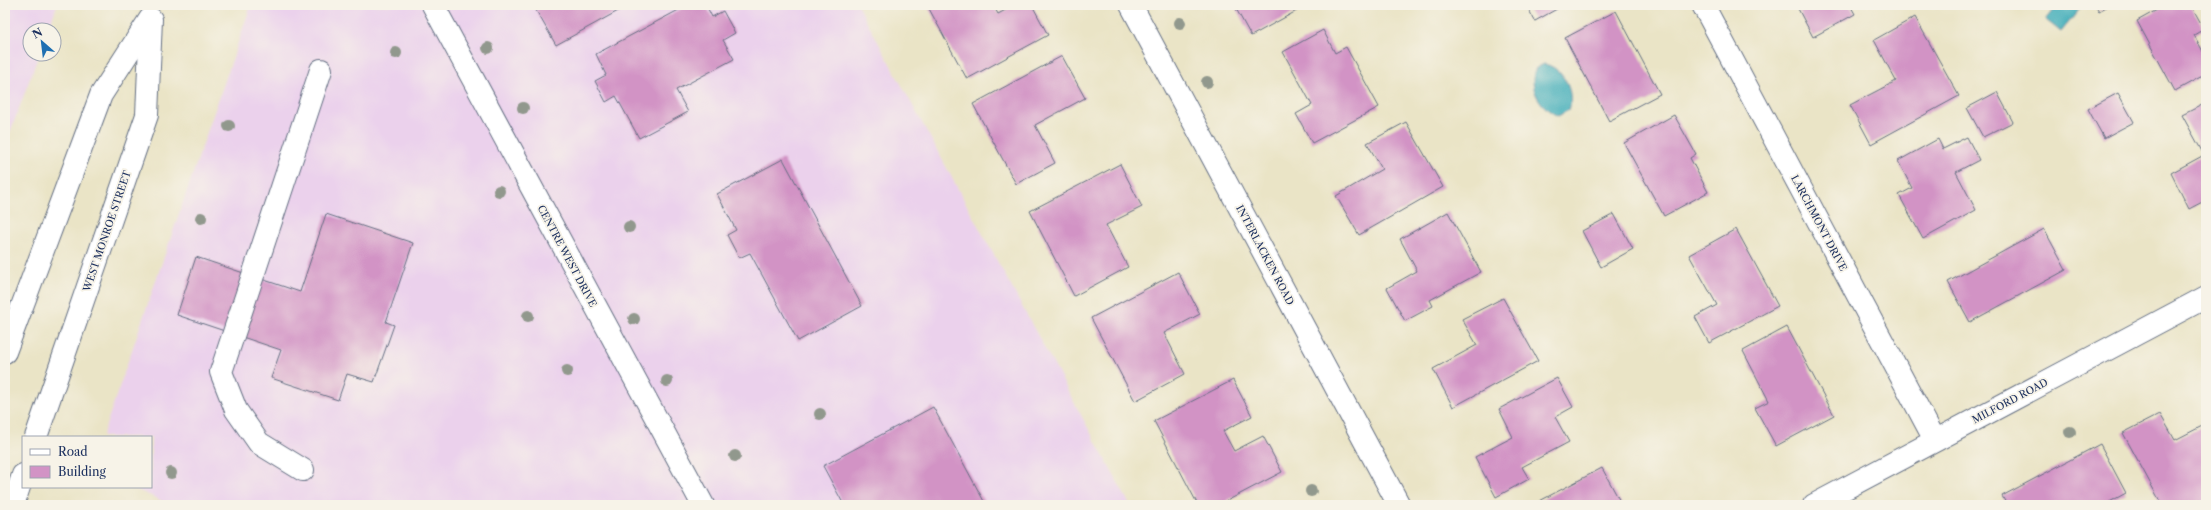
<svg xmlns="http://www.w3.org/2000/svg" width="2211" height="510" font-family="'Libre Caslon Text',serif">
	<rect width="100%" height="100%" fill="#f7f3e8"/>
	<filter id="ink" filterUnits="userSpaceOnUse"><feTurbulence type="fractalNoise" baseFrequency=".025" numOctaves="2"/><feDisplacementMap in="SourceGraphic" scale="8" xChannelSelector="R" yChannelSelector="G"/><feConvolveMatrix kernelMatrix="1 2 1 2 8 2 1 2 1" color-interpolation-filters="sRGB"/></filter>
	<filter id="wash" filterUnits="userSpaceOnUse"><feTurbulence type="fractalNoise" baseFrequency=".012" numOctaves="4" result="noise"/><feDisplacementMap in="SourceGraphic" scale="16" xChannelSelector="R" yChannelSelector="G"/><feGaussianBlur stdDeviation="0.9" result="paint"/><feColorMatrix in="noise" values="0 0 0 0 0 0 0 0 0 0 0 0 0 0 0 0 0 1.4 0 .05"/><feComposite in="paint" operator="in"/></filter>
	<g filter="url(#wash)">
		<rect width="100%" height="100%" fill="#eae4c6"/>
		<g fill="#ebd1ec">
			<polygon points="5,5 57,5 48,30 30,30 30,54 39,54 5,146"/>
			<polygon points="251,5 858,5 1130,505 171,505 131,487 151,487 151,437 102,437"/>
		</g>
		<g fill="#3babb8" stroke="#2b6d8b">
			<polygon points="2058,5 2083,5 2061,32 2046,20"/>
			<path d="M1544 64C1563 67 1575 92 1569 110L1558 116C1540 108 1527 87 1536 68Z"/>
		</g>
		<g id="blocks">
			<g fill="#d293c5">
				<polygon points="533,5 629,5 556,45"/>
				<polygon points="688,5 706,5 712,17 723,11 735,33 723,40 734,59 676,90 688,112 639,138 616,96 606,102 595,81 606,75 596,54"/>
				<polygon points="927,5 993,5 998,14 1015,5 1032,5 1048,35 967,79"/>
				<polygon points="1234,5 1301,5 1302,8 1251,36"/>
				<polygon points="1526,5 1564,5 1535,21"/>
				<polygon points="1796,5 1850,5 1855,14 1813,37"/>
				<polygon points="2095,5 2110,5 2099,11"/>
				<polygon points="2166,5 2191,5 2204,29 2194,35 2206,57 2206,74 2175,91 2137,21"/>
				<polygon points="1616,11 1660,94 1609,121 1565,38"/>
				<polygon points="1915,17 1959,96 1871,144 1850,105 1896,81 1874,40"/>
				<polygon points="1323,30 1335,53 1346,47 1379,107 1312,143 1296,114 1312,105 1283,52"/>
				<polygon points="1062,56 1085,98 1035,125 1055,163 1016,184 973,104"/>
				<polygon points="1997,92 2013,122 1983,137 1967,108"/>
				<polygon points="2118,93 2134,122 2104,138 2088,109"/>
				<polygon points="2206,103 2206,200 2189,209 2171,173 2204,155 2182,115"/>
				<polygon points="1674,115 1696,154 1690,158 1708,192 1664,216 1624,143"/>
				<polygon points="1406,122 1443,187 1359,235 1336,196 1382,169 1367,143"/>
				<polygon points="1967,137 1979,160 1956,172 1976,210 1923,239 1899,195 1912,188 1898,161 1938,139 1943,149"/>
				<polygon points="783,159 862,306 798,341 750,253 739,258 727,235 736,230 717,194"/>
				<polygon points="1120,164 1142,207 1106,225 1128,267 1074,296 1030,211"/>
				<polygon points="1448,212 1481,272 1430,300 1433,306 1405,321 1387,288 1417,271 1400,239"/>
				<polygon points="326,214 413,243 386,322 394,325 374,382 347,374 338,400 271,378 281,350 177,315 196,257 300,292"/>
				<polygon points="1614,214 1633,249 1601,267 1582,231"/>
				<polygon points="1736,229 1778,306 1709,343 1695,317 1717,305 1689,255"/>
				<polygon points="2044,229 2066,270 1970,322 1948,282"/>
				<polygon points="1178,272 1200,314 1164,333 1185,374 1135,401 1091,318"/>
				<polygon points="1503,298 1538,361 1453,407 1433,369 1477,345 1462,319"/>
				<polygon points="1787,327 1834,415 1776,446 1755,408 1769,401 1743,351"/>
				<polygon points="1557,378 1573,407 1555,417 1569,442 1522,467 1529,479 1496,497 1475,457 1513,437 1499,409"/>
				<polygon points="1233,380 1252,416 1223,431 1234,451 1263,436 1282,472 1219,505 1198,505 1154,421"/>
				<polygon points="933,407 986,505 844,505 823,466"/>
				<polygon points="2160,414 2175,440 2206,424 2206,503 2203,505 2162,505 2123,433"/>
				<polygon points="2100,444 2126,493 2104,505 2007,505 2002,496"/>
				<polygon points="1602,468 1622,505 1532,505"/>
			</g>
		</g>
	</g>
	<g filter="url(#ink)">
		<use href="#blocks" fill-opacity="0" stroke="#636e82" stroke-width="1"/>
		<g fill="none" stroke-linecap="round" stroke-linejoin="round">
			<defs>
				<g id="minor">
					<polyline points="433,5 703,505"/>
					<polyline points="1131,5 1399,505"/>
					<polyline points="1703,5 1935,440"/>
					<polyline points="5,352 101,95 150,19"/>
					<polyline points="36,437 147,115 151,19"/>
					<polyline points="303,470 259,443 236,410 221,372 321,70"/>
					<polyline points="13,505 23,475"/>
					<polyline points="1814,505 2206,297"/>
				</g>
			</defs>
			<use href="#minor" stroke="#636e82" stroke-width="24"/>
			<use href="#minor" stroke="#fff" stroke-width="22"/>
		</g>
		<g fill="#91988d">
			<circle cx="1180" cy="23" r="6"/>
			<circle cx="488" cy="48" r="6"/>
			<circle cx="396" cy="53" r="6"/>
			<circle cx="1207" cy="82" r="6"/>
			<circle cx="523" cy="108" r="6"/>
			<circle cx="229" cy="126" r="6"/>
			<circle cx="499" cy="191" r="6"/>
			<circle cx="201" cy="218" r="6"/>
			<circle cx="629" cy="227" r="6"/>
			<circle cx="528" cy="316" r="6"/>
			<circle cx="634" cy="319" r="6"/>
			<circle cx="567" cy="371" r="6"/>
			<circle cx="667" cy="381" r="6"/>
			<circle cx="820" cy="414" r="6"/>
			<circle cx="2070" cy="432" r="6"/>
			<circle cx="735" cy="456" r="6"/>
			<circle cx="171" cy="473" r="6"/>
			<circle cx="1311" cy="491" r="6"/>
		</g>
	</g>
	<g text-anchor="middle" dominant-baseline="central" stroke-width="3.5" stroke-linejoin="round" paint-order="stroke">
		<g font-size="10" fill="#1b2f5e" stroke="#f7f3e8">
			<text transform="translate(1819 223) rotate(62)">LARCHMONT DRIVE</text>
			<text transform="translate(107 231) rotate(-71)">WEST MONROE STREET</text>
			<text transform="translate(1265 255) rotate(62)">INTERLACKEN ROAD</text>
			<text transform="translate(567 256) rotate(62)">CENTRE WEST DRIVE</text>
			<text transform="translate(2010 401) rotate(-28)">MILFORD ROAD</text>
		</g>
	</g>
	<rect width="2211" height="510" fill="none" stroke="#f7f3e8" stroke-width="20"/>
	<rect x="22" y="436" width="130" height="52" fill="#f7f3e8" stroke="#9fa5b1"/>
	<rect x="30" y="449" width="20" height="6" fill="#ffffff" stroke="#9fa5b1"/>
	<text x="58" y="456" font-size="12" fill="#1b2f5e">Road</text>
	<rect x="30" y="466" width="20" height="12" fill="#d293c5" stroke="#9fa5b1"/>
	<text x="58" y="476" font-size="12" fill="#1b2f5e">Building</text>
	<g transform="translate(42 42) rotate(332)"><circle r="19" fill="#f7f3e8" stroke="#9fa5b1"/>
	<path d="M0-3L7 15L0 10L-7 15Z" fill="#1f6fb2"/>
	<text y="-6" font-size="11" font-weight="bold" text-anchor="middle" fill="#1b2f5e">N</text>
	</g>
</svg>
